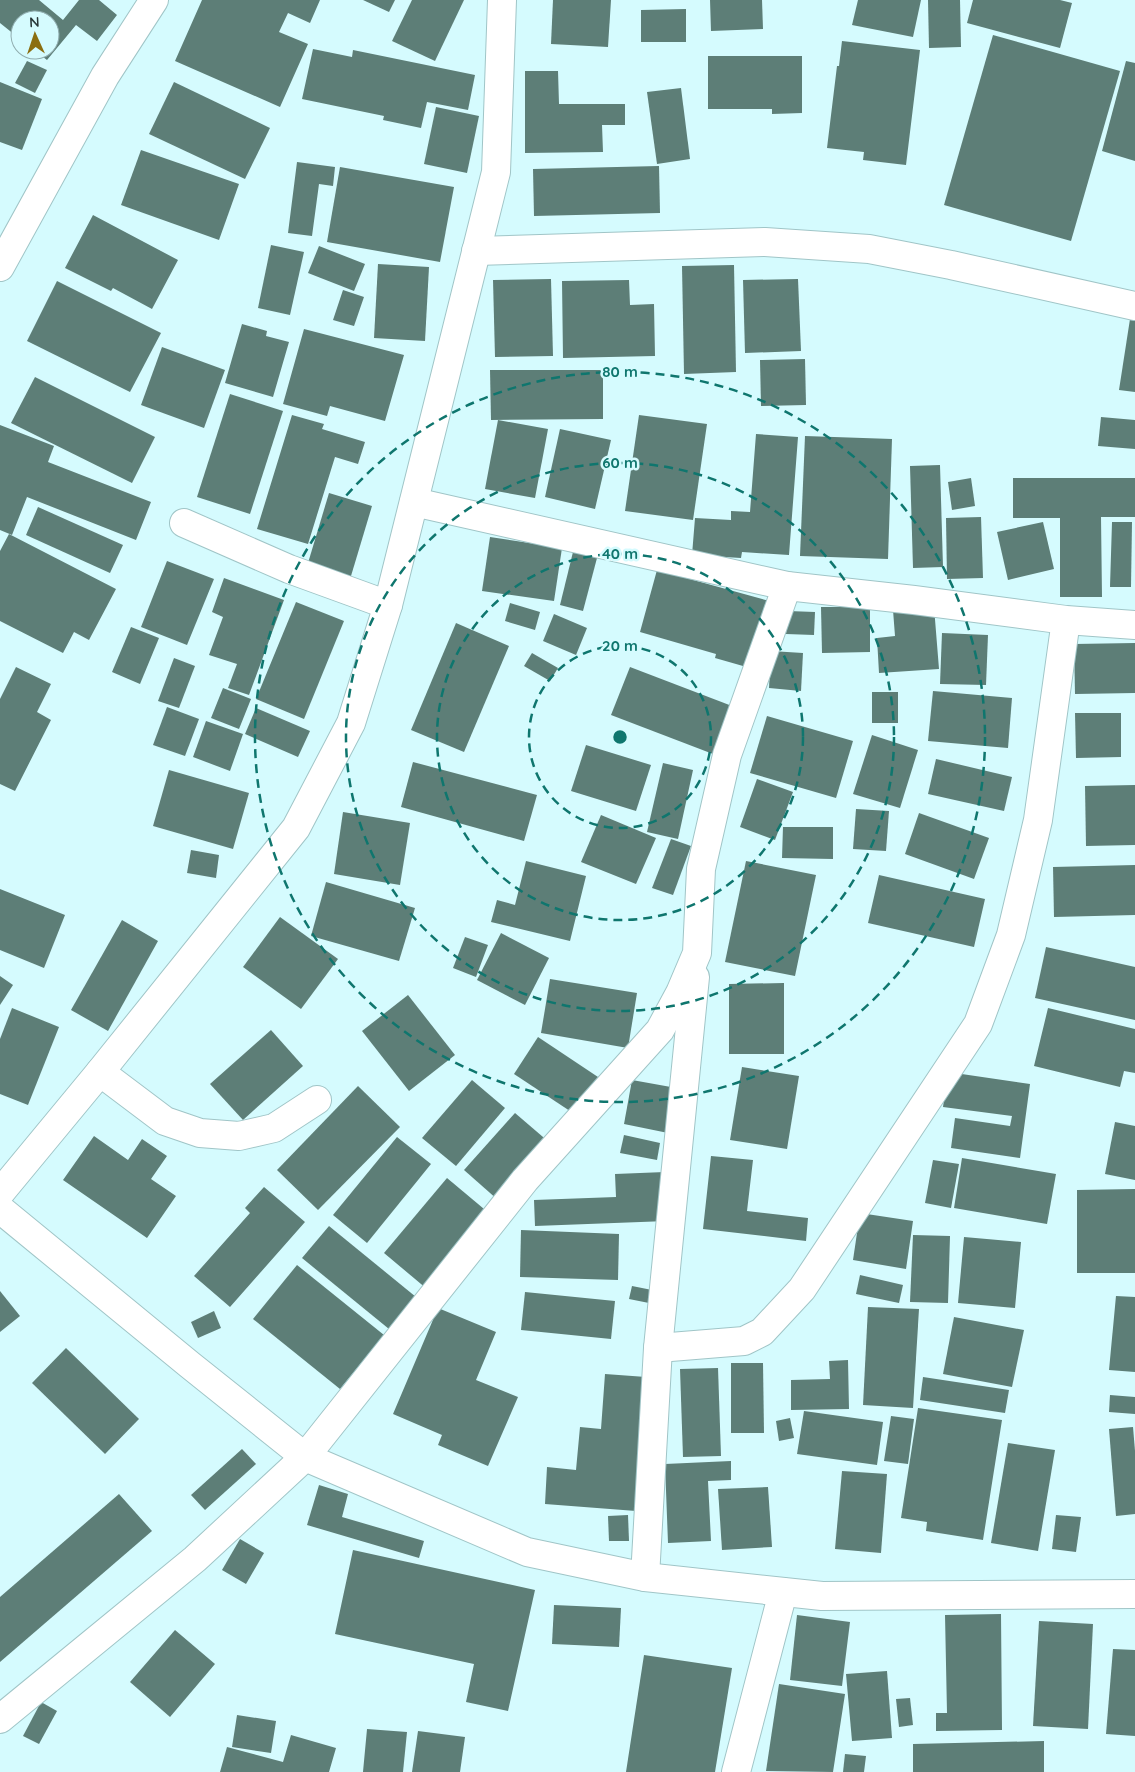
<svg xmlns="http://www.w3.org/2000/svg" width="1135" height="1772" font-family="Quicksand,sans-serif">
	<rect width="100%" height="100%" fill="#d5fbfe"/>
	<g fill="#5d7e77">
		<polygon points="0,0 39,0 63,20 79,0 99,0 117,15 97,41 76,25 47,60 34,50 50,50 50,20 20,20 20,39 0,23"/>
		<polygon points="202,0 320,0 310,23 288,13 279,32 308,44 280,107 175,61"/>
		<polygon points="363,0 395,0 389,12"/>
		<polygon points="412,0 464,0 435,61 392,41"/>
		<polygon points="553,0 611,0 608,47 551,44"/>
		<polygon points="710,0 762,0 763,29 711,31"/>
		<polygon points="858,0 921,0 913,37 852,25"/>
		<polygon points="928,0 960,0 961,47 929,48"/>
		<polygon points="973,0 1060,0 1072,3 1060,48 967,23"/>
		<polygon points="686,9 686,42 641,42 641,10"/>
		<polygon points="993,35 1120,71 1071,241 944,205"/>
		<polygon points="842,41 920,50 906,165 863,160 864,152 827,148 837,66 839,66"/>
		<polygon points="313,49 352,57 353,50 475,75 468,110 427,102 421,128 383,120 384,116 302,99"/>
		<polygon points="708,56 802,56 802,113 772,114 772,109 708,109"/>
		<polygon points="27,61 47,70 35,93 15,83"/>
		<polygon points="1126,61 1135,63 1135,161 1102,151"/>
		<polygon points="525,71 558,71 559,104 625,104 625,125 602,125 603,152 525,153"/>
		<polygon points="0,82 42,99 22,150 0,142"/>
		<polygon points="174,82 270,128 245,179 149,134"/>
		<polygon points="681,88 690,159 657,164 647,92"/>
		<polygon points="436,107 479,116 467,173 424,164"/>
		<polygon points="141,150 239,184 219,240 121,205"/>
		<polygon points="297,162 335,167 333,186 319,184 312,236 288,233"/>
		<polygon points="659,166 660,213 534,216 533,169"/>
		<polygon points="340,167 454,187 440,262 327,242"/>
		<polygon points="93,215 178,260 152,309 113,288 111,291 65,268"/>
		<polygon points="271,245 304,252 290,315 258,308"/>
		<polygon points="319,246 365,264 354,291 308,273"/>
		<polygon points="378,264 429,267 425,341 374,338"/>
		<polygon points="734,265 736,372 684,374 682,266"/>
		<polygon points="551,279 553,356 495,357 493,280"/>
		<polygon points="798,279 801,351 745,353 743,280"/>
		<polygon points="629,280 630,305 654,304 655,356 563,358 562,281"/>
		<polygon points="57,281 161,333 130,392 27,341"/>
		<polygon points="343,290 364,297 354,326 333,320"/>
		<polygon points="1130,319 1135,320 1135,392 1119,390"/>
		<polygon points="242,324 267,331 266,336 289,342 273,397 225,383"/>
		<polygon points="304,329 404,355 385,421 330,406 327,416 283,404"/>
		<polygon points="162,347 225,370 204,428 141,405"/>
		<polygon points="805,359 806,405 761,406 760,360"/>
		<polygon points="490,370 603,370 603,419 491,420"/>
		<polygon points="35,377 155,437 132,483 11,423"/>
		<polygon points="230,394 283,411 250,514 197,497"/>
		<polygon points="292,415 324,424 322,429 365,442 358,464 335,457 308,544 257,529"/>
		<polygon points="639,415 707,424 693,520 625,511"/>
		<polygon points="1101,417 1135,420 1135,449 1098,446"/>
		<polygon points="498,420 548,429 535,498 485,489"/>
		<polygon points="0,425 54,446 48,462 151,502 136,540 27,497 12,535 0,530"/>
		<polygon points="560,429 611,440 595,509 545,497"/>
		<polygon points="756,434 798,437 789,555 742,552 741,558 692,555 695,518 731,520 731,511 750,512"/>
		<polygon points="805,436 892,439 888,559 800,556"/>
		<polygon points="940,465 943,567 913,568 910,466"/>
		<polygon points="971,478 975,506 952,510 948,482"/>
		<polygon points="1013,478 1135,478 1135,517 1101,517 1102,597 1060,597 1060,518 1013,518"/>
		<polygon points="329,493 372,506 348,586 305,573"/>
		<polygon points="38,507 123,545 110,573 26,535"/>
		<polygon points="981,517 983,578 947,579 946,518"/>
		<polygon points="1043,522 1054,569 1008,580 997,532"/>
		<polygon points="1112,522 1132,522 1131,587 1110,587"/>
		<polygon points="9,534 116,589 89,640 74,632 63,653 0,621 0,551"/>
		<polygon points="490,537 562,548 554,601 482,591"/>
		<polygon points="573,552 597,558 583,611 560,605"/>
		<polygon points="167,561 214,579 187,645 141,627"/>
		<polygon points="657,570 769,601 750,668 715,658 716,654 640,632"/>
		<polygon points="224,578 284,600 249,695 228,688 237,664 209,655 223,617 212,612"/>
		<polygon points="296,602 344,621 304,719 256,699"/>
		<polygon points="510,603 540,612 535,630 505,621"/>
		<polygon points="821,607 870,607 870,652 822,653"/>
		<polygon points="934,607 939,669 879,673 877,638 895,636 893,610"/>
		<polygon points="788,611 815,612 814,635 786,634"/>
		<polygon points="554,614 587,628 576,655 543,641"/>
		<polygon points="456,623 509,646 464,752 411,730"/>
		<polygon points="131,627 159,638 140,684 112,672"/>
		<polygon points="942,633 988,635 986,685 940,684"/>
		<polygon points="1135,643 1135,693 1075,694 1074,644"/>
		<polygon points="771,651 803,653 801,691 769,688"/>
		<polygon points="532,653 558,668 550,681 524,666"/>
		<polygon points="174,658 195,666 179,708 158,701"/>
		<polygon points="16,667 51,684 37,712 51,720 15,791 0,784 0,699"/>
		<polygon points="630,667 732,706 713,754 611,715"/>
		<polygon points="223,688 251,699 239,729 211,718"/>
		<polygon points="933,691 1012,698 1008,748 928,741"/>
		<rect x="872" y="692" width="26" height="31"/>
		<polygon points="167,707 199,719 185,756 153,745"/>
		<polygon points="256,708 310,731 298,757 245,734"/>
		<polygon points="1075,713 1121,713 1121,757 1076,758"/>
		<polygon points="767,716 853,741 836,798 750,773"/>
		<polygon points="206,721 243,734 230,771 193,757"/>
		<polygon points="872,735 918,750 900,808 853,794"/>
		<polygon points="586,745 651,765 636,811 571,791"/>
		<polygon points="936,759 1012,777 1004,811 928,794"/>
		<polygon points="413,762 537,795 524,841 401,807"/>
		<polygon points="663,763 693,770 678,839 647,832"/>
		<polygon points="169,770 249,793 233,849 153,826"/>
		<polygon points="757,779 793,792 775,840 740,827"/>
		<polygon points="1135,785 1135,845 1086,846 1085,786"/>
		<polygon points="856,809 889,811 886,851 853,849"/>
		<polygon points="343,812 410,823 400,885 334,874"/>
		<polygon points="919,813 989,838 974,879 905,854"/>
		<polygon points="601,815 656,838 636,884 581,862"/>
		<polygon points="783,827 833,827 833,859 782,858"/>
		<polygon points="671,839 691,846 673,895 652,888"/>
		<polygon points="191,850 219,855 216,878 187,873"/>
		<polygon points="526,861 586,876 570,941 491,922 497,900 515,905"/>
		<polygon points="746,861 816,875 795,976 725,962"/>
		<polygon points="1135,865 1135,915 1054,917 1053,867"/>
		<polygon points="879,875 985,899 974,947 868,923"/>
		<polygon points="326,882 415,908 399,961 311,936"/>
		<polygon points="0,889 65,915 44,968 0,950"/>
		<polygon points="280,917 338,959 301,1009 243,967"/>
		<polygon points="122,920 158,941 108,1031 71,1010"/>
		<polygon points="501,933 549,958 525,1005 477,980"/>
		<polygon points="465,937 488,945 476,977 453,968"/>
		<polygon points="1046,947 1135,967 1135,1020 1035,998"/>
		<polygon points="0,976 13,985 0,1005"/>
		<polygon points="550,979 637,993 628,1048 541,1033"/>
		<polygon points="784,983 784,1054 729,1054 729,984"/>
		<polygon points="408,995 455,1055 409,1091 362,1031"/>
		<polygon points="12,1008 59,1027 28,1105 0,1094 0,1039"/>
		<polygon points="1048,1008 1135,1029 1135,1073 1124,1071 1120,1087 1034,1066"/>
		<polygon points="271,1030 303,1066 243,1120 210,1084"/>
		<polygon points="538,1037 601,1079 576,1115 514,1074"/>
		<polygon points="742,1067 799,1076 787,1149 730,1140"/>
		<polygon points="948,1072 1030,1084 1020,1158 951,1148 955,1118 1010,1126 1012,1116 943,1107"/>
		<polygon points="472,1080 505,1108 456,1166 422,1138"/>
		<polygon points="632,1080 682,1089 673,1134 624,1124"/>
		<polygon points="358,1086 400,1127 318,1210 277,1170"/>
		<polygon points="515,1113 550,1143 498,1200 464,1170"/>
		<polygon points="1115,1122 1135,1126 1135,1180 1105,1174"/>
		<polygon points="624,1135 660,1143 657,1160 620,1153"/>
		<polygon points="94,1136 128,1160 142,1139 167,1156 151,1179 176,1196 147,1238 63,1180"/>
		<polygon points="397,1137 431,1164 367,1243 333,1215"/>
		<polygon points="711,1156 753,1160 747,1211 808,1218 806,1241 703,1229"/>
		<polygon points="962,1158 1056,1174 1047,1224 954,1208"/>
		<polygon points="933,1160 959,1164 951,1208 925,1203"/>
		<polygon points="665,1172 667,1221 535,1226 534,1200 616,1197 615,1174"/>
		<polygon points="447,1178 490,1214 427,1289 384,1253"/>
		<polygon points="264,1187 305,1222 230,1307 194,1276 250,1213 245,1208"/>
		<polygon points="1135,1189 1135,1273 1077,1273 1077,1190"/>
		<polygon points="860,1213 913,1221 906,1269 853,1260"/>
		<polygon points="329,1226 416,1297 389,1329 302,1258"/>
		<polygon points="521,1230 619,1234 618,1280 520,1277"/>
		<polygon points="913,1235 950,1236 948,1303 910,1302"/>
		<polygon points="964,1237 1021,1242 1015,1308 958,1303"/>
		<polygon points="297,1265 384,1335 340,1389 253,1319"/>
		<polygon points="860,1275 903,1285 899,1303 856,1294"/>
		<polygon points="632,1286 657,1291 654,1304 629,1299"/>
		<polygon points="0,1291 20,1316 0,1332"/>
		<polygon points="525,1292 615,1301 611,1339 521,1330"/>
		<polygon points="1116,1296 1135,1297 1135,1372 1109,1370"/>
		<polygon points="868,1307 919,1309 913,1408 863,1405"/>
		<polygon points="438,1308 496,1332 476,1380 518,1397 488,1466 438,1445 442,1435 393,1414"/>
		<polygon points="214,1311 221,1328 198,1338 191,1322"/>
		<polygon points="954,1317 1024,1330 1012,1387 943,1374"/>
		<polygon points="66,1348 139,1419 105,1454 32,1383"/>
		<polygon points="848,1360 849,1409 791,1410 791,1380 830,1379 829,1361"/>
		<polygon points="731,1363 763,1363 764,1433 731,1433"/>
		<polygon points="718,1368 721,1456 683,1457 680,1369"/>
		<polygon points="605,1374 646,1377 636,1511 545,1504 547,1467 576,1470 580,1427 601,1429"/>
		<polygon points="923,1377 1009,1390 1005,1413 920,1400"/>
		<polygon points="1110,1395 1135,1397 1135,1414 1109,1412"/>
		<polygon points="918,1408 1002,1420 983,1540 926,1531 927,1522 901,1518"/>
		<polygon points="804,1411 883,1422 877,1465 797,1454"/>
		<polygon points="891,1416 914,1419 908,1464 884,1461"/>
		<polygon points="790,1418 794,1438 779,1441 776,1421"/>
		<polygon points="1133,1427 1135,1451 1135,1514 1116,1516 1109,1429"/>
		<polygon points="1008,1443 1055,1450 1038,1551 991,1543"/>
		<polygon points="242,1449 256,1464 205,1510 191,1495"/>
		<polygon points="731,1461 731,1480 708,1481 711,1541 668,1543 665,1464"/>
		<polygon points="842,1471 887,1474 881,1553 835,1549"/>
		<polygon points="319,1485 348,1494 342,1517 424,1541 419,1558 307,1525"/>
		<polygon points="768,1487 772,1547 722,1550 718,1489"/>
		<polygon points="119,1494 152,1531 0,1662 0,1597"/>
		<polygon points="628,1515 629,1541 609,1541 608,1516"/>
		<polygon points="1056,1515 1081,1517 1076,1552 1052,1549"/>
		<polygon points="240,1539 264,1553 246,1584 222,1570"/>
		<polygon points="353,1550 535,1590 508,1711 466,1702 474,1664 335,1634"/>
		<polygon points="554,1605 621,1608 619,1647 552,1644"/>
		<polygon points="1001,1614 1002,1730 936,1731 936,1713 947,1713 945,1615"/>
		<polygon points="797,1615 850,1622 842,1686 790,1680"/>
		<polygon points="1039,1621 1093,1624 1088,1729 1033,1726"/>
		<polygon points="175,1630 215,1664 170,1717 130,1682"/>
		<polygon points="1113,1649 1135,1650 1135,1736 1106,1734"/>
		<polygon points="644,1655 732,1668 715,1772 626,1772"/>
		<polygon points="887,1671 892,1738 852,1741 846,1674"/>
		<polygon points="779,1684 845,1694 833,1772 766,1771"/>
		<polygon points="910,1698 913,1725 899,1727 896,1699"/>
		<polygon points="41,1702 57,1711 39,1744 23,1736"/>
		<polygon points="237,1715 276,1721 271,1753 232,1747"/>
		<polygon points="367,1729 407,1732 403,1772 363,1772"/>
		<polygon points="418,1731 465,1737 460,1772 412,1772"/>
		<polygon points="291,1735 336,1748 329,1772 220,1772 227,1747 283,1762"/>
		<polygon points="1044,1741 1044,1772 913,1772 913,1744"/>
		<polygon points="845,1754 866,1756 864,1772 843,1772"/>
	</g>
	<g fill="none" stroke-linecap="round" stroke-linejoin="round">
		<defs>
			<g id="street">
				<polyline points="476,251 765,242 869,249 951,265 1135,306"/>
				<polyline points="0,267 105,76 154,0"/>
				<polyline points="414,502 787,586 914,600 1066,620 1135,625"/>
				<polyline points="184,523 289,569 388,605"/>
				<polyline points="100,1072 165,1121 200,1133 239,1136 274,1128 317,1100"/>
				<polyline points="0,1193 100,1072 296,828 351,723 388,605 496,172 502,0"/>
				<polyline points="658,1348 744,1341 762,1332 802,1289 978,1024 1011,935 1038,820 1066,620"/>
				<polyline points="645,1577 658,1348 695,977"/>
				<polyline points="0,1719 195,1559 305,1457 525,1180 660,1030 680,993 697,953 701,869 727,755 787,586"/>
				<polyline points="736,1772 783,1592"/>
			</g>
			<polyline id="secondary" points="0,1209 190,1365 305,1457 527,1552 645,1577 822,1596 1135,1594"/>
		</defs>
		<use href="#street" stroke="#a0c5c7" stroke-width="30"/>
		<use href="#secondary" stroke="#a0c5c7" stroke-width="30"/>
		<use href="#street" stroke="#fff" stroke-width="28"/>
		<use href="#secondary" stroke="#fff" stroke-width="28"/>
	</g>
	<g fill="none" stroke="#0f766e" stroke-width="2.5" stroke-dasharray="9 6">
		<circle cx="620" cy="737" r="91"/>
		<circle cx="620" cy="737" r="183"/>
		<circle cx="620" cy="737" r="274"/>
		<circle cx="620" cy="737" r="365"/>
	</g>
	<circle cx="620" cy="737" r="8" fill="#0f766e" stroke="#d5fbfe" stroke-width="2.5"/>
	<g font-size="15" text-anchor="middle" font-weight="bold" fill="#0f766e" stroke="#d5fbfe" stroke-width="5" stroke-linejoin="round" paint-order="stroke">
		<text x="620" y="377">80 m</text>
		<text x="620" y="468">60 m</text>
		<text x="620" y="559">40 m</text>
		<text x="620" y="651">20 m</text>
	</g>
	<g transform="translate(35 35) rotate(357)"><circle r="24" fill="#d5fbfe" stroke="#90adaf"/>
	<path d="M0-4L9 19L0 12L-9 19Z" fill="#8b6e10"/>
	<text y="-8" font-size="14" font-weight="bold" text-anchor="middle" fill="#293839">N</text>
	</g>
</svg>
